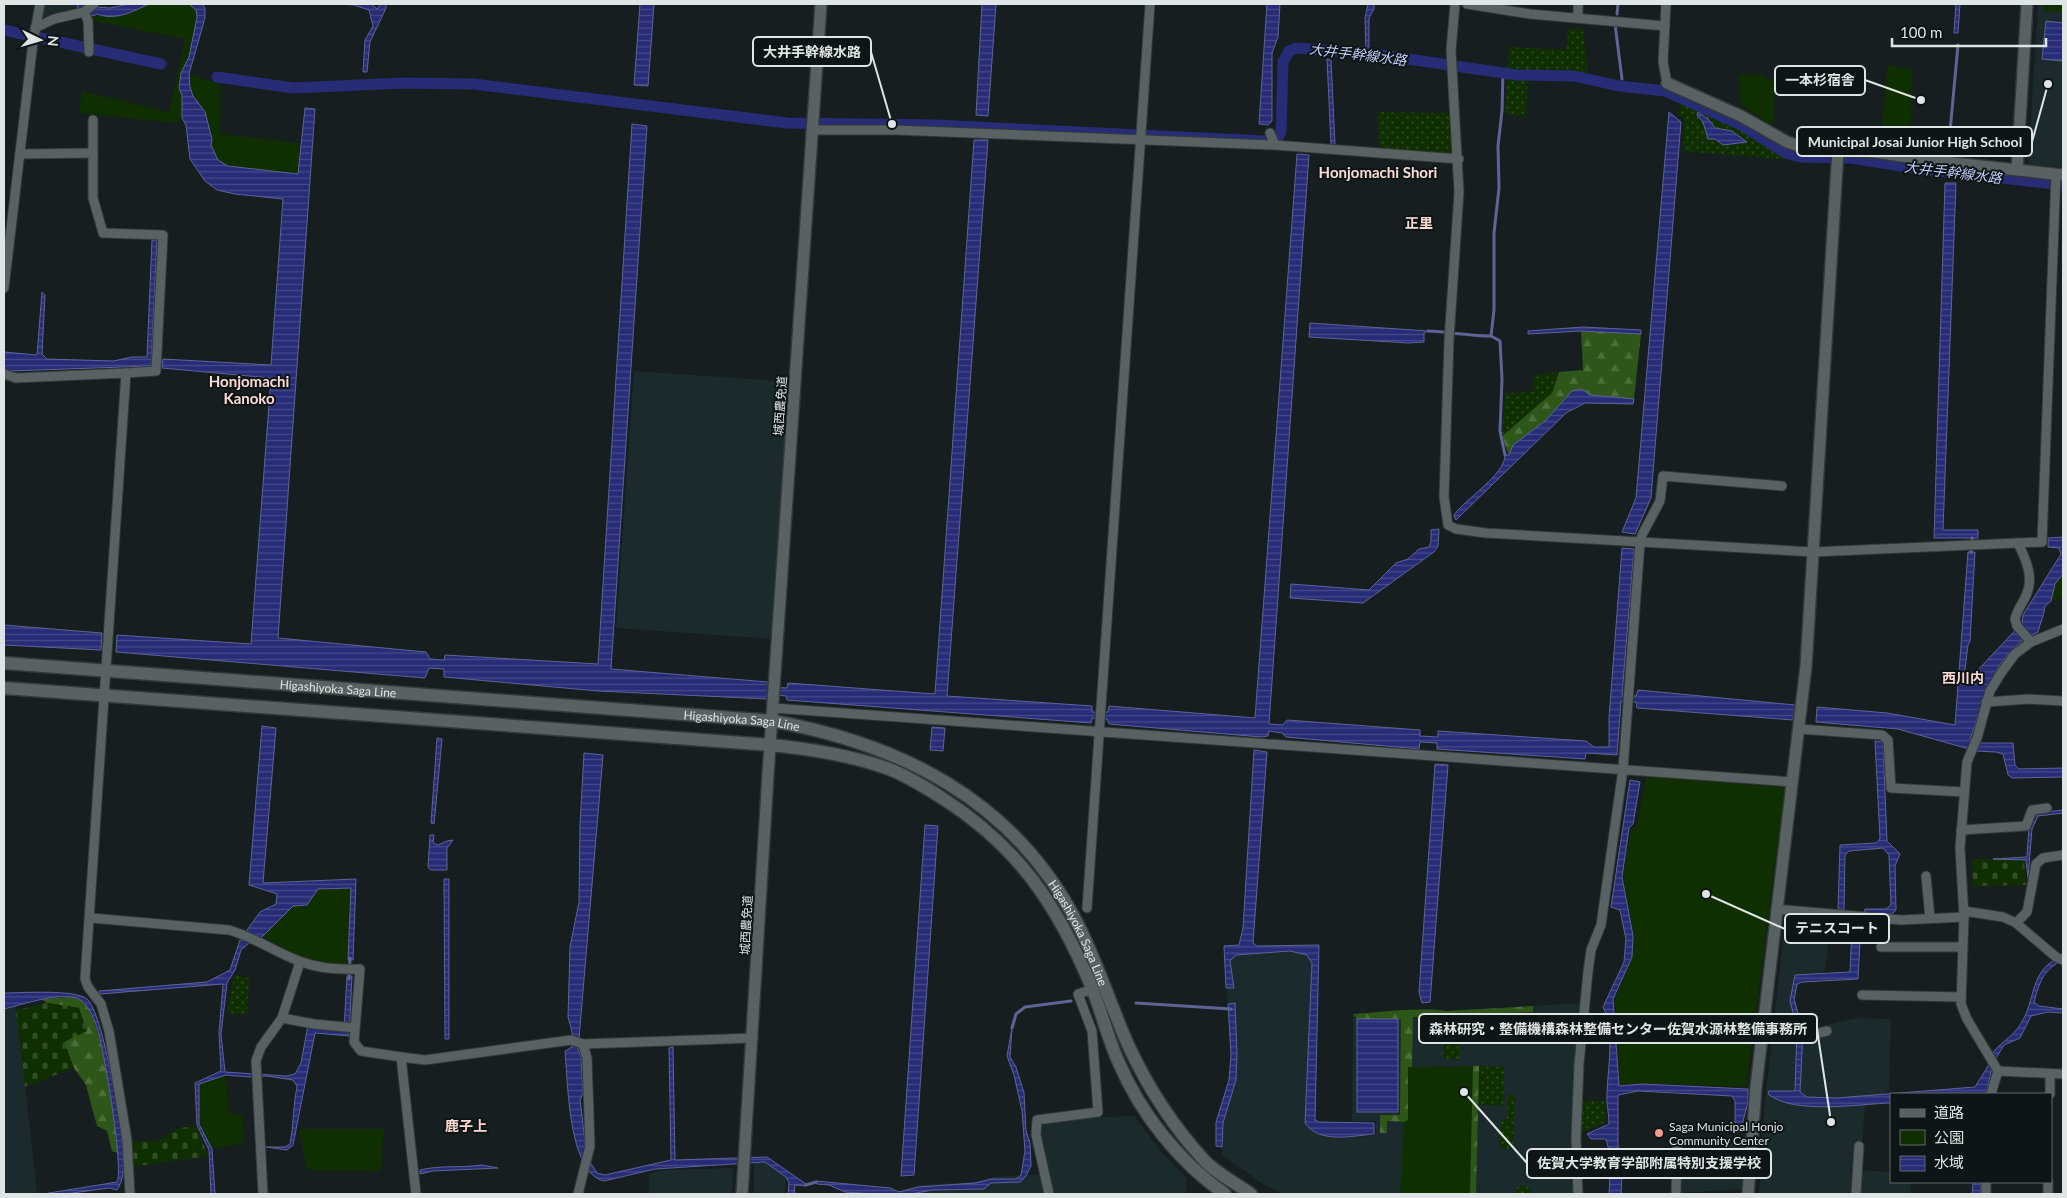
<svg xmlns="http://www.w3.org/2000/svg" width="2067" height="1198" font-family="Lato,'Noto Sans JP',sans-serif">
	<defs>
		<pattern id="forest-firs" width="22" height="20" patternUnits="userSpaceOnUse" patternTransform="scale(1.25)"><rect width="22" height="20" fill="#2e5618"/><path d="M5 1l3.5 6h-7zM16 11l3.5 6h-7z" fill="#4c6e39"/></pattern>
		<pattern id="cemetery-stones" width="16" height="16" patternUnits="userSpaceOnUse" patternTransform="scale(1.25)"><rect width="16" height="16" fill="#102f00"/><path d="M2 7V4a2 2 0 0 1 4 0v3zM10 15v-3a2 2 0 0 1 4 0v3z" fill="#324d25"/></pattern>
		<pattern id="garden-dots" width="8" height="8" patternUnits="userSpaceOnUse" patternTransform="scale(1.25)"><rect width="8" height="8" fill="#102f00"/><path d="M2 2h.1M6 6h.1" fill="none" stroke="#324d25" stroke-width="1.8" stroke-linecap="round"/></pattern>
		<pattern id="water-rules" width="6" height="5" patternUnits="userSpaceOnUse" patternTransform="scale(1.25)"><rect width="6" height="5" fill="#272c77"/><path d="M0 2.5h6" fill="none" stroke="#464a8a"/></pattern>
	</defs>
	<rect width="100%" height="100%" fill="#161e1f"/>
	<g fill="#1b2b2d">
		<polygon points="42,4 86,4 38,23"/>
		<polygon points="2038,4 2063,4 2063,167 2028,164"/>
		<polygon points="634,371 791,382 773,639 616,628"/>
		<polygon points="1786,914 1831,917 1825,971 1799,983 1795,999 1804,1030 1857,1018 1891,1019 1889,1090 1865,1107 1860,1170 1891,1172 1891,1182 1911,1182 1910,1194 1759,1194 1765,1101"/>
		<polygon points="1290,951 1307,954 1312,963 1305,1123 1330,1138 1373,1136 1376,1134 1376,1121 1352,1121 1353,1014 1406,1010 1433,1009 1447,1011 1583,1003 1576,1194 1283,1194 1263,1184 1222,1155 1223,1123 1236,1080 1235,1004 1228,1004 1226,988 1234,988 1230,961 1236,955"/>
		<polygon points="4,995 15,995 37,1194 4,1194"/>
		<polygon points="1095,1115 1101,1117 1134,1116 1163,1154 1187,1178 1186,1194 1053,1194 1040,1136 1041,1123"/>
		<polygon points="1728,1142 1741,1143 1746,1147 1742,1189 1680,1193 1680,1151 1727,1150"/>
		<polygon points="765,1161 786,1177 785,1194 754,1194 754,1162"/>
		<polygon points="733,1168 732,1194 649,1194 649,1174 662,1170"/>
		<polygon points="1043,1174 1047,1194 899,1194 899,1191 919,1185 974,1182 994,1177"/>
	</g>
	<g fill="#102f00">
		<path d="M149 4C160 4 187 0 194 8 203 17 187 59 182 71 176 88 189 108 179 123L79 113 82 91 169 112 185 39 94 21 93 16 129 13Z"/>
		<polygon points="2044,4 2063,4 2063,12 2044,11"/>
		<polygon points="1888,65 1912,69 1911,131 1932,132 1931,154 1880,145"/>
		<path d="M189 74 220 84V134L299 143V174C282 172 230 170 219 161 209 152 206 130 202 118 197 102 190 91 189 74Z"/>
		<polygon points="1739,75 1764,75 1764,79 1771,79 1774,82 1774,120 1771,125 1740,104"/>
		<polygon points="2063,574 2062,597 2051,601 2055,584"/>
		<polygon points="1646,777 1785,787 1746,1087 1640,1083 1620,1085 1615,1000 1633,956 1634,934 1623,877 1631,829 1637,825"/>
		<path d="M351 888 347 966C311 966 294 954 263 936L293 906 307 905 318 889Z"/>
		<polygon points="1473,1066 1470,1194 1400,1194 1404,1122 1408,1120 1408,1067"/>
		<polygon points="226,1075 229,1113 243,1115 244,1143 212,1149 199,1124 199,1084"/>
		<polygon points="299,1129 384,1129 381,1171 307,1170"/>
	</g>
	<g fill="url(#forest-firs)">
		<polygon points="1581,331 1641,334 1634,399 1589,395 1582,389 1572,391 1545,421 1513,445 1509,456 1502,436 1552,393 1559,372 1583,370"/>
		<path d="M70 997C73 998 79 999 81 1000 103 1015 115 1125 118 1153L112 1151 107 1131 97 1126 86 1085 74 1068 64 1042 79 1008 47 1003 41 999Z"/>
		<path d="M1533 1006V1012L1413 1017 1412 1067H1408V1120L1404 1122 1387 1121V1133H1380V1115H1400L1401 1019H1357L1353 1014C1384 1012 1416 1007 1447 1011Z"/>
		<polygon points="1473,1066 1479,1066 1476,1194 1470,1194"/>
	</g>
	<g fill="url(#cemetery-stones)">
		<polygon points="1972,859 2024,859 2026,885 1973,886"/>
		<polygon points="47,1003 79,1008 87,1031 64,1042 74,1068 25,1087 16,1010"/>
		<polygon points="196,1126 208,1156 132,1167 130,1141 157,1141 179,1128"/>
	</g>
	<g fill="url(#garden-dots)">
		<polygon points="1583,28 1588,76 1575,73 1528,71 1526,117 1505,114 1509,47 1567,50 1568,29"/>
		<polygon points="1681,99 1743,130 1793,160 1683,151 1684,119 1678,115"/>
		<polygon points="1378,112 1451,113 1455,156 1379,151"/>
		<polygon points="1559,372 1552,393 1502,436 1505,393 1532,392 1534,375"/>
		<polygon points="234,975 249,978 247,1014 227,1013"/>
		<polygon points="1444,1031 1460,1031 1459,1060 1443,1059"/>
		<polygon points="1479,1066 1504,1067 1503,1106 1479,1105"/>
		<polygon points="1508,1094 1515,1095 1513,1149 1500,1149 1501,1119 1507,1119"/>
		<polygon points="1581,1101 1606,1101 1605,1123 1580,1133"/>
		<polygon points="1519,1186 1527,1186 1531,1189 1530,1194 1515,1194 1516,1189"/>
	</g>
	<g fill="url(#water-rules)" stroke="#5e6398">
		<path d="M77 4H93L97 7 110 8 129 4H149C132 12 115 21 97 14L93 16 78 8Z"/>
		<polygon points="189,4 202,4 205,8 205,18 189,74 190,87 193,96 205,112 212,139 211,145 218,160 228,166 298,174 305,108 315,109 278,638 426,652 430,659 444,660 445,655 598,664 632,124 647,126 611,669 768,682 768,687 787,688 788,683 935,694 974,140 988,140 947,696 1092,706 1092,712 1108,712 1109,706 1255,718 1297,154 1309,155 1269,724 1283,725 1287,720 1420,730 1420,736 1438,737 1438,731 1586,741 1594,747 1609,747 1609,718 1622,548 1634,549 1622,695 1636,696 1638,690 1795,705 1793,720 1637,708 1636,702 1621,701 1617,755 1586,753 1585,759 1437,749 1437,743 1420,742 1419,749 1286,737 1282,733 1269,731 1268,736 1261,737 1109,724 1107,719 1092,718 1091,723 787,700 786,696 767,694 767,699 598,691 444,677 444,669 429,668 425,678 116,652 117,635 251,644 271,378 162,368 163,359 271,365 283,199 235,194 217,190 205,181 190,159 186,125 182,118 182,95 179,88 181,73 189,57 197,17 196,10"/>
		<polygon points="337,4 371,4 377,9 381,4 386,4 386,8 370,42 367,72 363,72 365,40 373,26 369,10 354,5"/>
		<polygon points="640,4 654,4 648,86 634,85"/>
		<polygon points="982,4 996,4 988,116 976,115"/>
		<polygon points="1267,4 1280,4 1278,37 1272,53 1272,121 1268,125 1259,124"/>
		<polygon points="1368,4 1374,4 1374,9 1369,18 1369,50 1366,50 1365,18"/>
		<polygon points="1956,4 1960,4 1958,33 1954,33"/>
		<polygon points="2046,21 2063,23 2063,61 2042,59"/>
		<polygon points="1327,59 1331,60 1335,145 1331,144"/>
		<polygon points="1669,112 1681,122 1651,498 1635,534 1622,532 1636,498"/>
		<polygon points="1698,112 1709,120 1715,128 1732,131 1747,142 1723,145 1715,139 1708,139 1703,122 1697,115"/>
		<polygon points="1945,183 1956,183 1943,530 1978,530 1978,538 1934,538"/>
		<polygon points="152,240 157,240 151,366 10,371 4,369 4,352 37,355 42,292 45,295 42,354 47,359 113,361 132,357 147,357"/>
		<polygon points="1310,323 1428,331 1424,333 1424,342 1409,343 1309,337"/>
		<polygon points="1583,327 1641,330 1641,334 1581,331 1528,334 1528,331"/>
		<path d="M1582 389 1590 395 1634 399 1633 404 1585 403 1566 413 1456 520 1454 515C1466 498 1505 475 1505 455H1509L1513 445 1545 421 1572 391Z"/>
		<polygon points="1439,529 1438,546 1434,552 1363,603 1290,598 1291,584 1369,590 1396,563 1408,559 1419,549 1429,547 1431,542 1431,530"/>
		<path d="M2063 537V574L2055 584 2051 601 2045 606C2044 616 2040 623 2038 632 1992 653 1986 697 1970 739L1981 743H2013L2015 765 2019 769 2063 768V777L2012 778 2008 775 2003 754 1996 752 1976 751 1898 729 1816 722 1817 707 1887 713 1955 725 1968 552H1975L1970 641 1968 645 1964 677 1966 681 1973 682 1976 679 1978 670 2022 623 2023 615 2061 554 2059 548 2048 547V538Z"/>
		<polygon points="4,625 102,633 101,650 4,645"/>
		<path d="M262 726 276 728 263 883 356 879 353 960H348L351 888 318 889 307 905 293 906 263 936 249 943 241 950 235 970 227 983 221 1034 225 1072 286 1076 295 1074 301 1063 308 1025 344 1029 347 976H352L349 1036 315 1033 293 1145 287 1150 266 1147H285L290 1144C294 1124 293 1105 297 1086L293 1080 267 1076 249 1077 226 1075 199 1084V1124L212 1149 215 1194H211L209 1150 197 1125 195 1083 221 1071 219 1033 223 984 100 994 99 991 207 982 230 970 240 940 260 912 276 904 277 894 249 885Z"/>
		<polygon points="932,727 945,728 943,751 930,750"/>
		<polygon points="437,738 442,739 434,824 431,823"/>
		<polygon points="1875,741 1883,742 1887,841 1900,854 1895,866 1896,910 1892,914 1864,912 1865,909 1886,909 1891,905 1889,855 1883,848 1849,851 1845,855 1844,910 1838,908 1840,845 1876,843 1880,839"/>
		<path d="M1254 750 1267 752 1253 943 1257 946 1319 945 1315 1120 1319 1122 1374 1123V1134C1351 1136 1320 1144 1305 1123L1312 963 1307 955 1290 951 1236 955 1230 961 1234 988H1226L1224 946 1239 945 1243 928Z"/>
		<path d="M584 753 603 755 578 1050 581 1056 583 1093 580 1100 585 1141V1154L597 1173 605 1175 671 1160 669 1048 673 1047 675 1160 767 1157 806 1184V1186L795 1185 794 1194H788L789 1183 786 1177 765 1162 655 1169 604 1181C568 1173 568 1082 565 1051L571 1048 573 1036 568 1017 570 947 579 902 580 826Z"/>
		<polygon points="1435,764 1448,765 1430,1002 1422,1003 1419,992"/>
		<path d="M1630 780 1640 782 1633 824 1629 828 1622 877 1633 936 1632 957 1613 999 1619 1086 1642 1084 1748 1089V1102L1742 1125H1738L1735 1122V1101L1732 1096 1638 1091 1618 1095V1145L1622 1175 1621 1194H1609L1611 1158 1606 1139H1591L1587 1134 1609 1124C1609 1114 1606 1101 1607 1093 1608 1066 1615 1032 1603 1007L1624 962 1626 939 1620 910 1611 907Z"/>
		<polygon points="2063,810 2063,813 2038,816 2032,829 2028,878 2026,860 1993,859 2027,857 2029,826 2036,813"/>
		<polygon points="925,825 938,826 914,1175 901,1176"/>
		<polygon points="430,835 434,835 433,843 438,845 447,841 453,840 447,848 447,870 431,870 428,867"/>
		<polygon points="444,879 449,879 449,1039 445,1039"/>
		<path d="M1837 920 1861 922 1858 979 1802 982 1797 984 1794 999 1803 1032 1800 1092 1807 1097 1836 1098 1975 1087C1979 1080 1985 1072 1989 1064 1991 1059 1991 1054 1995 1050 2003 1041 2014 1035 2020 1025 2037 1000 2028 969 2063 956V960C2043 970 2040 981 2034 1002L2039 1006 2063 1009V1013L2048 1012 2031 1016 2020 1038 2004 1045 1993 1063 1986 1094H1891V1103C1858 1104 1794 1115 1768 1094L1769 1091H1795L1797 1029 1790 1001 1795 975 1850 972 1852 929 1836 928Z"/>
		<path d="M4 993C20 993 75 989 87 999 103 1012 122 1129 123 1154 124 1166 124 1180 117 1190L109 1188 65 1194H43L117 1182C124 1169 104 1050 98 1031 95 1021 90 1008 82 1001 66 989 21 1005 4 1009Z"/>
		<polygon points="1235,1003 1237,1054 1236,1080 1223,1123 1222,1147 1216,1146 1216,1122 1229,1080 1231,1054 1228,1004"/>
		<rect x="1357" y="1019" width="41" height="93"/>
		<polygon points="1012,1028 1010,1057 1016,1067 1024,1093 1026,1131 1030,1143 1031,1166 1026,1176 1020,1182 991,1183 984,1189 932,1190 911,1194 874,1194 845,1192 829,1185 817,1184 816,1181 890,1188 899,1192 918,1187 975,1183 992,1179 1016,1179 1021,1175 1025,1151 1022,1111 1014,1075 1007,1056"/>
		<path d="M482 1165 498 1168 433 1171 420 1174V1170C440 1165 461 1168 482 1165Z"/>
		<polygon points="1973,1182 1981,1182 1980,1194 1972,1194"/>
	</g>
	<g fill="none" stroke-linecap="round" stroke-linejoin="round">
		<g stroke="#5e6398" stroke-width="3">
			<polyline points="1617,14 1618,4"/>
			<polyline points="1615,24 1622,79"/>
			<polyline points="1503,72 1502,111 1498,146 1499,188 1494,233 1494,310 1491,336 1500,341 1502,379 1500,431 1505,455"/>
			<polyline points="1948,153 1958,45"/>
			<path d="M1428 331C1450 332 1470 336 1491 336"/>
			<polyline points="1971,552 1972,538"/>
			<polyline points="349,979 350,958"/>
			<polyline points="1136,1003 1231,1009"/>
			<polyline points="1012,1028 1016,1014 1025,1007 1071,1001"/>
			<polyline points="806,1185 816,1182"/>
		</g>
		<g stroke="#272c77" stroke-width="11">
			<polyline points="4,30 161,64"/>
			<polyline points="217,77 293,88 403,83 474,84 787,123 935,125 1265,141 1278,137 1281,132 1283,62 1289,51 1296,48 1367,53 1517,75 1574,76 1619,86 1665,91 1741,125 1786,153 1800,157 1851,158 1913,168 2063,185"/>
		</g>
		<defs>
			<g id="minor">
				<polyline points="1455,4 1451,50 1459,192 1449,340 1444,497 1448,525 1456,529 1486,533 1813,552 2042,542 2056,174"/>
				<polyline points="1467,4 1530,14 1665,26"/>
				<polyline points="1666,4 1663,62 1667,83"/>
				<polyline points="84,12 88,21 89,52"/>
				<polyline points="1578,17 1578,4"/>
				<polyline points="35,28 54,19 84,12 94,4"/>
				<polyline points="93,120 93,153"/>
				<polyline points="813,130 895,130 1275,145 1459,159"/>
				<polyline points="1270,133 1275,145"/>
				<polyline points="20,154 93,153 93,198 103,233 163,235 156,371 126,373"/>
				<polyline points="4,288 33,42 40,4"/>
				<polyline points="4,374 16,378 126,373 85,979 88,987 101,1004 109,1031 127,1140 130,1194"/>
				<path d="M2018 543C2025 558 2034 576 2027 593 2024 602 2017 609 2015 619L2017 626 2031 642"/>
				<polyline points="1986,702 2029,699 2063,701"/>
				<polyline points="773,708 1793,782"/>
				<polyline points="1799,729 1882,735 1888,740 1891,788 1964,792"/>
				<polyline points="1961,830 2026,826 2032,810 2047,808"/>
				<polyline points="1926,876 1930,918"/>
				<polyline points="1087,908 1150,4"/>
				<polyline points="1776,909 1901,920 1964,917"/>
				<polyline points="1964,911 2003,917 2016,923 2056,957 2063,960"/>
				<path d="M91 918 229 930C254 937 275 952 299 961 319 969 339 970 360 969L354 1042 361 1051 401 1057 416 1194"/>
				<polyline points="2016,923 2027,912 2036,864 2043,858 2063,855"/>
				<polyline points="1881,947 1962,947"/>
				<polyline points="1862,995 1961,997"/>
				<polyline points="282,1018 314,1024 355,1028"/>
				<polyline points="1762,1032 1806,1036 1827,1031"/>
				<polyline points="401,1057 425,1060 571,1040 583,1044 753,1038"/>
				<polyline points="1998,1071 2063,1074"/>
				<polyline points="1991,1094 1998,1071 1967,1019 1961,1004 1964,917 1960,848 1967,762 1977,738 1990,691 2001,673 2015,654 2031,642 2063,629"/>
				<polyline points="2050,1094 2050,1074"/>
				<polyline points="263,1194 256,1061 261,1047 282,1018 300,962"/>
				<polyline points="578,1194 590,1146 587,1058 583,1044"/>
				<polyline points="1049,1194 1036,1135 1037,1120 1098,1112 1092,1031 1078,994 1093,989"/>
				<polyline points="1578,1194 1576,1137 1579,1064 1588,972 1591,950 1601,925 1623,769 1640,543 1642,535 1660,501 1663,476 1782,486"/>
				<polyline points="1676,1194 1677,1147"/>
				<polyline points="1856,1194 1859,1146"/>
				<polyline points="1986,1194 1986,1182"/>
				<polyline points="2048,1194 2048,1182"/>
			</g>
			<g id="tertiary">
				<polyline points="1667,83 1741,116 1787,142 1805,148 1875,152 1935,161 2063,175"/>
				<polyline points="2017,170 2027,4"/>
				<polyline points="742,1194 768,775 821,4"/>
				<polyline points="1748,1194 1756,1087 1806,666 1838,150"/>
			</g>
			<g id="secondary">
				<path id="s1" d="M4 663 773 721C900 744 1011 799 1074 917 1097 959 1110 1006 1130 1049 1149 1089 1173 1126 1203 1159 1215 1173 1236 1183 1251 1194"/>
				<path d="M4 688 771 745C811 749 851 755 889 769 908 776 926 788 942 798 1019 847 1058 906 1092 988 1102 1013 1108 1039 1119 1063 1141 1114 1179 1162 1225 1194"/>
			</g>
		</defs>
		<use href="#minor" stroke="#333839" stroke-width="11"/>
		<use href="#tertiary" stroke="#333839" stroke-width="14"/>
		<use href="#secondary" stroke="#333839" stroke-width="15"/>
		<use href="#minor" stroke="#586263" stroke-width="9"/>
		<use href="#tertiary" stroke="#586263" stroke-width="11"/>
		<use href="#secondary" stroke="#586263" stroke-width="12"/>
	</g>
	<circle fill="#f49d8b" stroke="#0d1516" stroke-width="2" cx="1659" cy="1133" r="5"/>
	<g text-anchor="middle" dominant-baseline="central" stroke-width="4" stroke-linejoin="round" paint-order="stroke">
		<g font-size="12" fill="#dfe4e4" stroke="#0d1516">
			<text transform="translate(780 406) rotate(-86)">城西農免道</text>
			<text stroke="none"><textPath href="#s1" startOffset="335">Higashiyoka Saga Line</textPath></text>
			<text stroke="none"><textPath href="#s1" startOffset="740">Higashiyoka Saga Line</textPath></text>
			<text transform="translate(746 925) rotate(-87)">城西農免道</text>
			<text stroke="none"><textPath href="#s1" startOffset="1160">Higashiyoka Saga Line</textPath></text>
		</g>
		<g font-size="12" fill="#dfe4e4" stroke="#0d1516" text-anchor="start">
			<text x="1669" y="1126">Saga Municipal Honjo<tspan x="1669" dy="14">Community Center</tspan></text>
		</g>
		<g font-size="14" font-style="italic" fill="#c0cbf7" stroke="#0d1516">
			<text transform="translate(1358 54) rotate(7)">大井手幹線水路</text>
			<text transform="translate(1953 172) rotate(7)">大井手幹線水路</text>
		</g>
		<g font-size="14" font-weight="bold" fill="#fcdad2" stroke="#0d1516">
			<text x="1419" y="222">正里</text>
			<text x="1963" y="677">西川内</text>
			<text x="466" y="1125">鹿子上</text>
		</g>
		<g font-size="15" font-weight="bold" fill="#fcdad2" stroke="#0d1516">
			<text x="1378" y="172">Honjomachi Shori</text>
			<text x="249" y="381">Honjomachi<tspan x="249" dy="17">Kanoko</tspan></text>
		</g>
	</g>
	<path fill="none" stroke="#dfe4e4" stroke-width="2" d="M892 124L871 52M1921 100L1865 80M2048 84L2032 142M1706 894L1785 929M1831 1122L1817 1029M1464 1092L1527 1163"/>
	<g fill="#dfe4e4" stroke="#0d1516" stroke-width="2">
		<circle cx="892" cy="124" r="5"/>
		<circle cx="1921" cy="100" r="5"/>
		<circle cx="2048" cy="84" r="5"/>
		<circle cx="1706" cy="894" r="5"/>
		<circle cx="1831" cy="1122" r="5"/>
		<circle cx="1464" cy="1092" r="5"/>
	</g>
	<g fill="#0d1516" stroke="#dfe4e4" stroke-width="2">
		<rect x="753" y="37" width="118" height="29" rx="5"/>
		<rect x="1775" y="66" width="90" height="29" rx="5"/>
		<rect x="1797" y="127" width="235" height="29" rx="5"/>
		<rect x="1785" y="914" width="104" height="29" rx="5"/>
		<rect x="1419" y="1014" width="398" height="29" rx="5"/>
		<rect x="1527" y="1149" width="244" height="29" rx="5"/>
	</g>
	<g font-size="14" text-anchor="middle" font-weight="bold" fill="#dfe4e4">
		<text x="812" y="57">大井手幹線水路</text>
		<text x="1820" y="85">一本杉宿舎</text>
		<text x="1915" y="147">Municipal Josai Junior High School</text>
		<text x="1837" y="933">テニスコート</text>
		<text x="1618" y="1034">森林研究・整備機構森林整備センター佐賀水源林整備事務所</text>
		<text x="1649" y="1168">佐賀大学教育学部附属特別支援学校</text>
	</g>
	<rect width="2067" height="1198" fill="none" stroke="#dfe4e4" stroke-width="10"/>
	<rect x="1890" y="1093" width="162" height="90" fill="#0d1516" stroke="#616868"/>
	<rect x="1900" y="1109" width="25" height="8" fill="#586263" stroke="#616868"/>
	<text x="1934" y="1118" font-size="15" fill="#dfe4e4">道路</text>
	<rect x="1900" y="1130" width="25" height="15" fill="#102f00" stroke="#616868"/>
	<text x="1934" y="1143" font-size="15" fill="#dfe4e4">公園</text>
	<rect x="1900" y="1156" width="25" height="15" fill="url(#water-rules)" stroke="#616868"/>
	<text x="1934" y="1168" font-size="15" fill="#dfe4e4">水域</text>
	<g transform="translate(40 40) rotate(95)" stroke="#0d1516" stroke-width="4" paint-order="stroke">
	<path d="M0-4L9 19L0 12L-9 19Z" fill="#dfe4e4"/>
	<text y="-8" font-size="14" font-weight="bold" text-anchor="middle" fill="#dfe4e4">N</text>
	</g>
	<path d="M1892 38v8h154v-8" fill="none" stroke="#dfe4e4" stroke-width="2.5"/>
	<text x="1900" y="38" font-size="15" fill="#dfe4e4" stroke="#0d1516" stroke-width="4" paint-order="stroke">100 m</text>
</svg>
